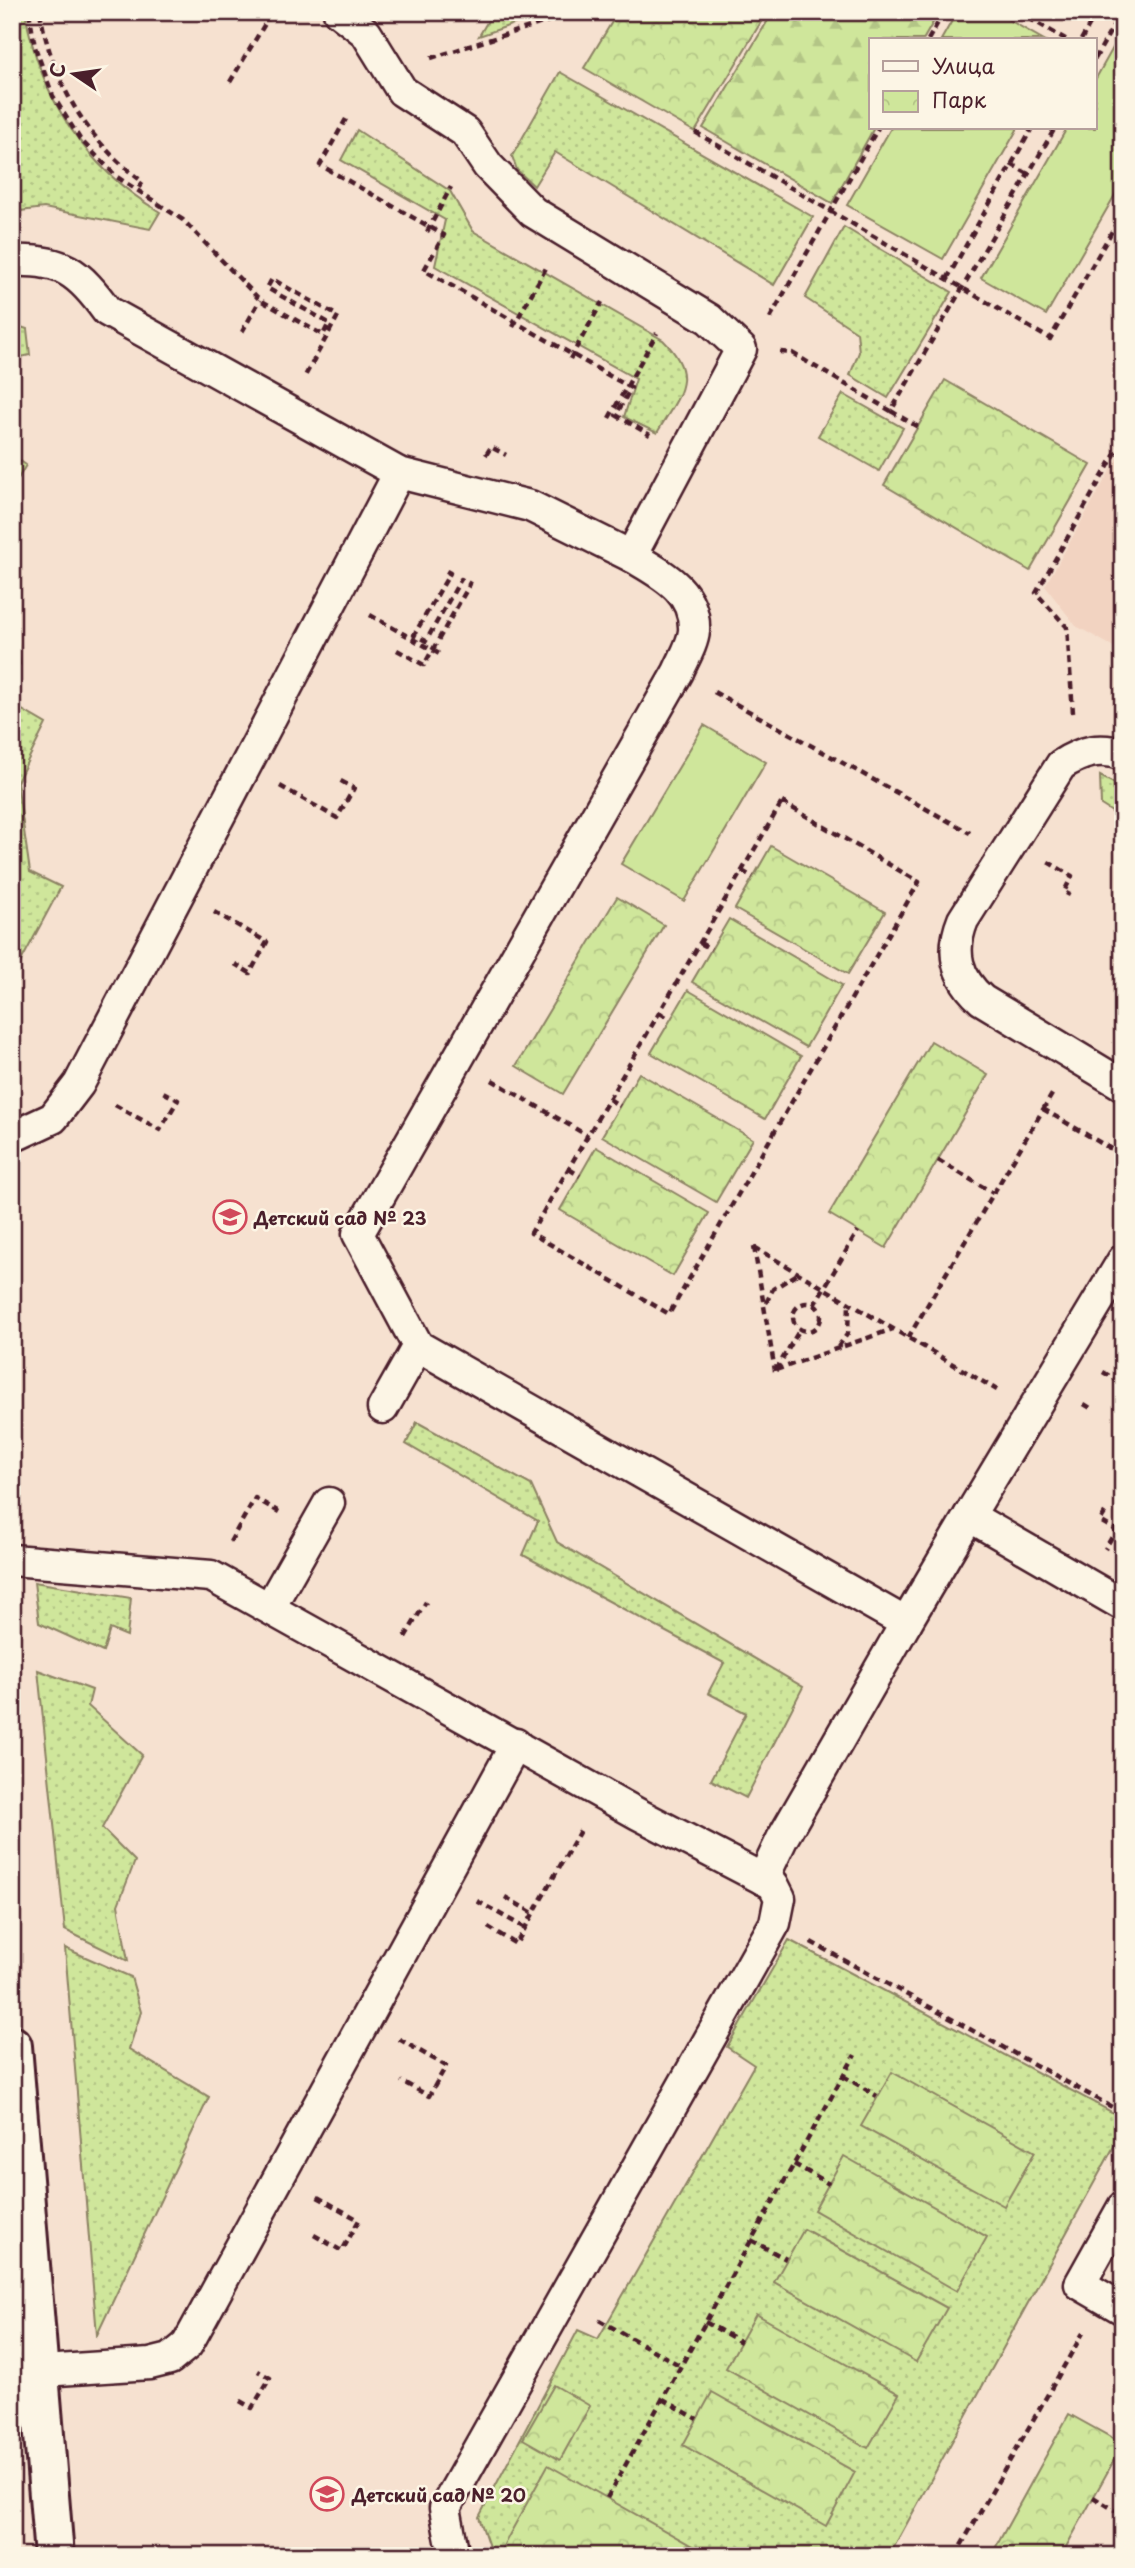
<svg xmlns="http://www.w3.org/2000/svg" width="1135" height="2568" font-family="'Playpen Sans',sans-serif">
	<defs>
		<pattern id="grass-dots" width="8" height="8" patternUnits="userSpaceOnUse" patternTransform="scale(1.75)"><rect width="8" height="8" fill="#cfe69b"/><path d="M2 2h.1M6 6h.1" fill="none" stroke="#b3c586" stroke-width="1.8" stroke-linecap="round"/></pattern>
		<pattern id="forest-firs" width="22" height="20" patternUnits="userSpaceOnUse" patternTransform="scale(1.75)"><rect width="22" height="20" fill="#cfe69b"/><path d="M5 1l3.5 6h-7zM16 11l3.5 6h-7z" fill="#b3c586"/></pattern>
		<pattern id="park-crowns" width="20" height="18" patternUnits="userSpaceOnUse" patternTransform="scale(1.75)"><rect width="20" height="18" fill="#cfe69b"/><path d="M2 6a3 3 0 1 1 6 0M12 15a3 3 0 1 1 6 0" fill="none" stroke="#b3c586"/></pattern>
	</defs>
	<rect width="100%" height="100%" fill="#f6e1d0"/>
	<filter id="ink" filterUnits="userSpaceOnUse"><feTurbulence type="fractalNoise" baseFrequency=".0143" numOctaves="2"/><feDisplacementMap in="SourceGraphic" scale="14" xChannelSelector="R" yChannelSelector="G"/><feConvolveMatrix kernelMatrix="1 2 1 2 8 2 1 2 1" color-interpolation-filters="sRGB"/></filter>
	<g filter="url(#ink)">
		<polygon fill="#f2d3c1" points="1123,448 1123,652 1076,626 1045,586"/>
		<g fill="url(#grass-dots)" stroke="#8c8263" stroke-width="2">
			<path d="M12 12H25C40 97 85 168 160 212L150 229 44 208 12 212Z"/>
			<polygon points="493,12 549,12 479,36"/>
			<polygon points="560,72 813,217 774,285 555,152 534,186 517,170 512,156"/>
			<path d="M357 130 450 191 473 231 663 340C700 377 679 395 657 433L624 417 636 379 435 266 445 220 341 160Z"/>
			<polygon points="844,227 952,292 888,398 850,375 859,352 857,332 805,298"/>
			<polygon points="12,324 27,329 30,355 12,359"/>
			<polygon points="843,394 903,428 879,471 818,436"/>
			<polygon points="12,455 26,465 12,489"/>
			<polygon points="12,604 20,664 12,660"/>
			<polygon points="12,704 46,724 17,782 30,872 61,887 12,978"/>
			<polygon points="1100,776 1123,788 1123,819 1101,805"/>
			<polygon points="417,1422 531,1485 557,1542 803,1687 746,1798 711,1780 746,1713 708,1693 724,1663 523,1555 538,1521 406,1444"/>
			<polygon points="34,1582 131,1598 127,1636 110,1629 103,1652 39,1623"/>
			<polygon points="38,1670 92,1690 88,1706 142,1755 102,1828 135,1861 118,1905 128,1961 65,1930"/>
			<polygon points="789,1940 1123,2118 1123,2130 889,2556 492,2556 479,2517 578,2330 598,2339 754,2065 727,2047"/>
			<polygon points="65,1948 131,1977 141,2012 129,2049 209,2097 97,2335"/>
		</g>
		<polygon fill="url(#forest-firs)" stroke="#8c8263" stroke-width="2" points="773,12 939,12 923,40 871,40 871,128 874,128 832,203 703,128"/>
		<g fill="url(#park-crowns)" stroke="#8c8263" stroke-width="2">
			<polygon points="618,12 767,12 695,132 584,68"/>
			<polygon points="945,380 1091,465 1030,571 884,485"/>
			<polygon points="771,846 885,912 848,974 735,909"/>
			<polygon points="617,897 664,925 563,1094 516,1066"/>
			<polygon points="729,919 842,985 806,1047 692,982"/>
			<polygon points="688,990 801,1056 765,1119 651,1053"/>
			<polygon points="931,1041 988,1075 886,1248 829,1214"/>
			<polygon points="639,1073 753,1139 716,1202 602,1136"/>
			<polygon points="596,1147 709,1213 673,1276 560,1210"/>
			<polygon points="892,2072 1035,2152 1004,2206 861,2126"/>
			<polygon points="844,2156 987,2237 957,2291 814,2210"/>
			<polygon points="804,2229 947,2308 916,2362 774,2282"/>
			<polygon points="756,2314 899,2394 868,2448 726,2368"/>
			<polygon points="554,2385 590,2406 560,2460 523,2439"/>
			<polygon points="712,2392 855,2472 826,2526 683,2445"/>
			<polygon points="1069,2414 1123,2444 1061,2556 996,2556 992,2554"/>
			<polygon points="548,2465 710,2556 516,2556 502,2548"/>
		</g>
		<g fill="#cfe69b" stroke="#8c8263" stroke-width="2">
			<polygon points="957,12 995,12 1044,40 941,40"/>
			<polygon points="1123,30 1123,181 1046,315 981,278 1067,128 1095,128 1095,80"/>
			<polygon points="891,128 1018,128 943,259 847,205"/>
			<polygon points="704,725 766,762 684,901 621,864"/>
		</g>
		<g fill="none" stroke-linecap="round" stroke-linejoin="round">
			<defs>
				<g id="lane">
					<path d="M12 261C62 259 79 272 107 311L399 473 530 506 631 556"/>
					<path d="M1123 755C1100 746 1081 752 1061 765L963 920C950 952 957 978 982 1000L1123 1085"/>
					<polyline points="12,1137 53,1118 79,1084 399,473"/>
					<polyline points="1123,1260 969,1516 1123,1605"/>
					<polyline points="383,1408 418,1346"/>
					<path d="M12 1560 211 1576 638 1814 763 1879 782 1839 906 1623 418 1346 358 1234 678 672C683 660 693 644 694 631 696 590 661 574 631 556L741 349 709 319 533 212 488 166 465 132 402 91 366 33 339 12"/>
					<polyline points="270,1607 329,1503"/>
					<polyline points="906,1623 969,1516"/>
					<polyline points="1123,2207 1080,2284 1123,2309"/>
					<polyline points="12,2373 150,2364 170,2359 187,2345 516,1744"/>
					<polyline points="454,2556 445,2508 775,1923 780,1898 773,1884 763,1879"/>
				</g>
				<polyline id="secondary" points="12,2046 54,2556"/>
			</defs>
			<use href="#lane" stroke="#4a1f2b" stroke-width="35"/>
			<use href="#secondary" stroke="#4a1f2b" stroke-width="44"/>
			<g stroke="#4a1f2b" stroke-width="4.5" stroke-dasharray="7 5" stroke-linecap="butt">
				<polyline points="29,12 35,47 53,96 80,139 117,177 183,220 260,300 323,335 329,323 267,288 272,279 338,316 305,376"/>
				<path d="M40 12C52 81 86 140 143 182L136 191"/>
				<polyline points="1018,12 1067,40"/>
				<polyline points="928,40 944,12"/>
				<polyline points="1081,40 1097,12"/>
				<polyline points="431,58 577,12"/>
				<polyline points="1095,59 1121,12"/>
				<polyline points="230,82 272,12"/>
				<polyline points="346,119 320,165 444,235 424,270 631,388 616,415 650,435"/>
				<polyline points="695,132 1050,339 1123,212"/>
				<polyline points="1011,164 1028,174"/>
				<polyline points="427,232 451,187"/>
				<polyline points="947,279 1032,128"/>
				<polyline points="770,318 878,128"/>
				<polyline points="513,327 546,268"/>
				<polyline points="242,332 260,300"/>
				<polyline points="780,352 792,353 891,411 1055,128"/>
				<polyline points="570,359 602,302"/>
				<polyline points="891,411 918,427"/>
				<polyline points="609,418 657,333"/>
				<polyline points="486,455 491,447 506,455"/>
				<polyline points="370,615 443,656"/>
				<polyline points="397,650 424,665 470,584 461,579 426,641 414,635 450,573 443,569"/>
				<polyline points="714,692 970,833"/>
				<polyline points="1073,713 1067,627 1036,593 1123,440"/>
				<polyline points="280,786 337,818 354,788 339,780"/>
				<polygon points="782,802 919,882 669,1314 531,1233"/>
				<polyline points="1048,862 1072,876 1064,892 1070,895"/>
				<polyline points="742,871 753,877"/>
				<polyline points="214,912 267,942 250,973 235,964"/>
				<polyline points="700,943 711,949"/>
				<polyline points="660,1013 670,1019"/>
				<polyline points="492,1080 588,1136"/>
				<polyline points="609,1099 620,1106"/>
				<polyline points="115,1105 160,1130 178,1100 163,1092"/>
				<polyline points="1043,1109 1123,1156"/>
				<polyline points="938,1160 993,1193"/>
				<polyline points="569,1169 580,1176"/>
				<polyline points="754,1247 997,1390"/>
				<polyline points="754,1247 775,1371"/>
				<polyline points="766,1303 773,1289 799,1273"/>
				<circle cx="807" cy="1317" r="14"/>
				<polyline points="814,1305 858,1231"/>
				<polyline points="908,1338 1054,1091"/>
				<polyline points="838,1347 848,1333 849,1303"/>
				<polyline points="776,1370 893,1329"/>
				<polyline points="776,1370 800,1329"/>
				<polyline points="1103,1372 1123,1384"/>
				<polyline points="1084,1404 1094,1410"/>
				<polyline points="1105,1513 1100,1521 1116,1530 1105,1549"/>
				<polyline points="230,1542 255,1498 279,1512"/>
				<polyline points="405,1637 426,1602"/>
				<polyline points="505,1897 533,1913"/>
				<polyline points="477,1901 525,1928"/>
				<polyline points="488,1927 516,1944 582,1827"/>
				<polyline points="811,1942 1123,2113"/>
				<polyline points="399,2039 446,2066 429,2096 401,2081"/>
				<polyline points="843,2076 877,2096"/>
				<polyline points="794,2164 829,2184"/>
				<polyline points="314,2235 342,2251 359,2220 314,2195"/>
				<polyline points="751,2240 786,2259"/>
				<polyline points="599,2320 681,2366"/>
				<polyline points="705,2322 741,2342"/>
				<polyline points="663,2399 697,2419"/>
				<polyline points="240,2401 252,2408 270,2378 258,2371"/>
				<polyline points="1093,2497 1123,2515"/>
				<polyline points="607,2498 855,2055"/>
				<polyline points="955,2556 1083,2333"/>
				<polyline points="1121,2556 1123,2553"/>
			</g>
			<use href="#lane" stroke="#fcf5e5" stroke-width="30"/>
			<use href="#secondary" stroke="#fcf5e5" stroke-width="38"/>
		</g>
	</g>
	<defs>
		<symbol id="school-ring" viewBox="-11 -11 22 22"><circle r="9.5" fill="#fcf5e5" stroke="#d1495b" stroke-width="1.5"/><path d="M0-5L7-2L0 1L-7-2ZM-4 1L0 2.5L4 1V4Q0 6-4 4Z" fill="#d1495b"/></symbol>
	</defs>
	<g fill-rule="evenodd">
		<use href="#school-ring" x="211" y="1198" width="38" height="38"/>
		<use href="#school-ring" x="308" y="2475" width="38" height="38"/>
	</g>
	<g text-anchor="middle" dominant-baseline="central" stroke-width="5" stroke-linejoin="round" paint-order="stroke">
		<g font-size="18" font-weight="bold" fill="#4a1f2b" stroke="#fcf5e5" text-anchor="start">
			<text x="254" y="1217">Детский сад № 23</text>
			<text x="352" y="2494">Детский сад № 20</text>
		</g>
	</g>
	<rect width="1135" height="2568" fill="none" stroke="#fcf5e5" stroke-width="42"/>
	<rect x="21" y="21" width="1093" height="2526" fill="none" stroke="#4a1f2b" stroke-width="2.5" filter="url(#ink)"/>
	<rect x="869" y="38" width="228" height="91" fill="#fcf5e5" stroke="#b59f9b" stroke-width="2"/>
	<rect x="883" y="61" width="35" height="10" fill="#fcf5e5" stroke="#b59f9b" stroke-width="2"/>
	<text x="932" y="74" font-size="21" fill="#4a1f2b">Улица</text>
	<rect x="883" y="91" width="35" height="21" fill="url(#park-crowns)" stroke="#b59f9b" stroke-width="2"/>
	<text x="932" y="108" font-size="21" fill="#4a1f2b">Парк</text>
	<g transform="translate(74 74) rotate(283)" stroke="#fcf5e5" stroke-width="5" paint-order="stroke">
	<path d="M0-5L12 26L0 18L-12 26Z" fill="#4a1f2b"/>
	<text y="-10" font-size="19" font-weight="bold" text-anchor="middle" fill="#4a1f2b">С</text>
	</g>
</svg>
